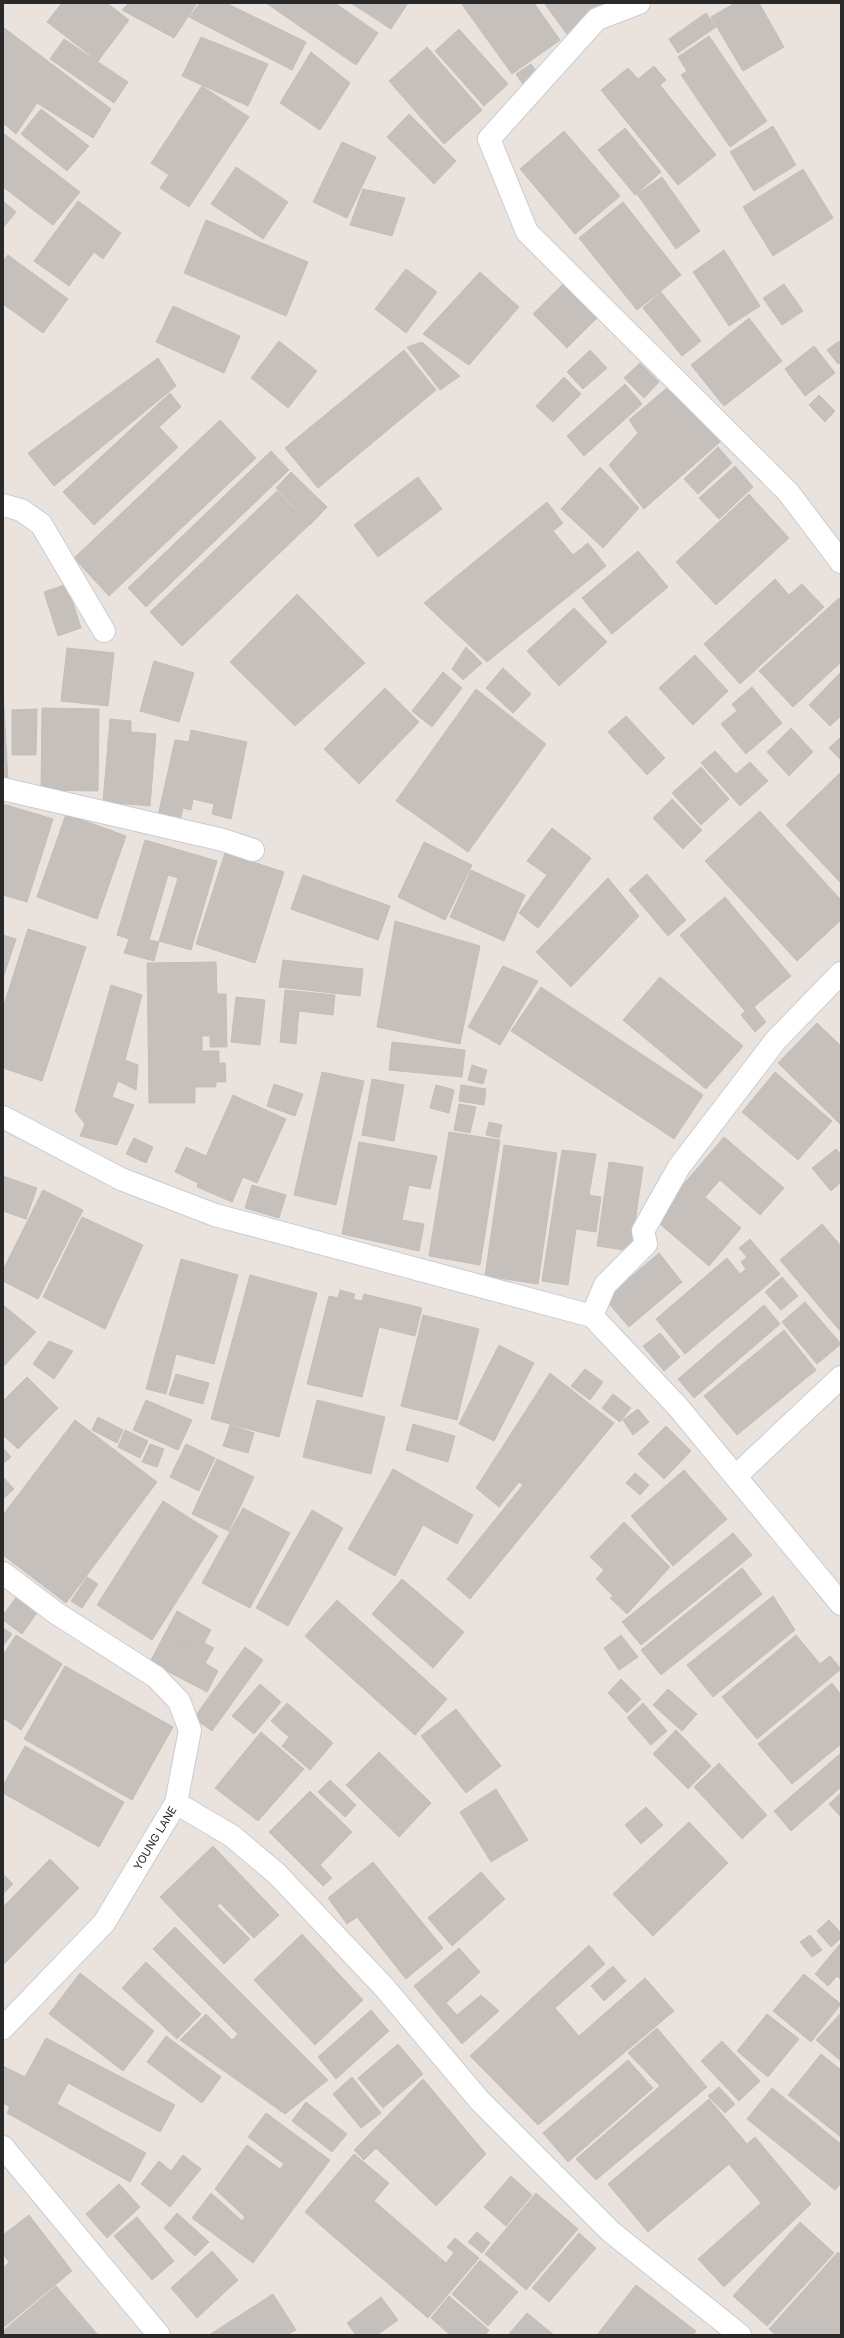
<svg xmlns="http://www.w3.org/2000/svg" width="844" height="2338" font-family="Inter,sans-serif">
	<rect width="100%" height="100%" fill="#eae3dd"/>
	<g fill="#c5c0bc" stroke="#c5beb7" fill-rule="evenodd">
		<polygon points="62,3 107,3 129,20 98,61 47,22"/>
		<polygon points="129,3 197,3 174,38 122,10"/>
		<polygon points="200,3 226,3 306,42 292,70 189,17"/>
		<polygon points="266,3 335,3 378,33 356,65"/>
		<polygon points="351,3 408,3 391,29"/>
		<polygon points="461,3 534,3 560,40 512,74"/>
		<polygon points="544,3 603,3 605,6 567,34"/>
		<polygon points="735,3 759,3 784,47 743,71 711,17"/>
		<polygon points="706,13 716,27 678,53 669,39"/>
		<polygon points="3,27 111,109 93,138 37,103 16,134 3,123"/>
		<polygon points="459,29 508,84 484,106 435,51"/>
		<polygon points="709,36 767,121 730,147 681,75 687,71 678,57"/>
		<polygon points="201,37 268,64 248,106 182,76"/>
		<polygon points="64,39 128,82 114,103 50,59"/>
		<polygon points="427,47 482,110 444,144 389,81"/>
		<polygon points="311,52 350,83 320,130 280,103"/>
		<polygon points="531,64 539,75 524,86 516,74"/>
		<polygon points="654,66 666,80 660,85 716,155 678,185 601,90 628,68 638,79"/>
		<polygon points="202,86 249,117 189,207 160,188 169,175 151,163"/>
		<polygon points="41,109 89,146 67,171 21,134"/>
		<polygon points="409,114 456,161 434,184 387,137"/>
		<polygon points="773,126 796,165 754,191 730,152"/>
		<polygon points="625,128 661,172 635,195 598,150"/>
		<polygon points="564,131 620,196 575,234 520,169"/>
		<polygon points="3,133 80,192 53,225 3,187"/>
		<polygon points="342,142 376,157 347,218 313,202"/>
		<polygon points="236,167 288,202 263,239 211,204"/>
		<polygon points="803,169 833,218 773,256 743,207"/>
		<polygon points="662,177 700,231 676,249 637,194"/>
		<polygon points="363,189 405,198 392,236 350,225"/>
		<polygon points="3,201 16,212 3,228"/>
		<polygon points="78,201 121,233 103,259 94,252 69,286 34,261"/>
		<polygon points="623,202 681,275 637,310 579,238"/>
		<polygon points="206,220 308,262 286,316 184,273"/>
		<polygon points="724,250 760,306 729,326 693,272"/>
		<polygon points="8,255 68,299 43,333 3,304 3,261"/>
		<polygon points="406,269 437,292 406,333 375,309"/>
		<polygon points="480,272 519,307 469,365 423,334"/>
		<polygon points="563,284 597,318 567,348 533,314"/>
		<polygon points="784,284 803,311 782,325 763,298"/>
		<polygon points="661,292 701,341 682,356 643,308"/>
		<polygon points="173,306 240,336 224,373 156,342"/>
		<polygon points="749,318 782,361 724,406 691,365"/>
		<polygon points="279,341 317,371 288,408 251,378"/>
		<polygon points="839,341 841,344 841,362 838,364 827,350"/>
		<polygon points="422,342 460,376 440,390 407,347"/>
		<polygon points="814,346 835,373 805,396 785,369"/>
		<polygon points="404,350 436,390 318,488 285,448"/>
		<polygon points="590,350 607,368 583,389 567,372"/>
		<polygon points="158,358 176,386 54,486 28,453"/>
		<polygon points="640,363 659,382 644,398 624,378"/>
		<polygon points="564,377 581,394 553,422 536,406"/>
		<polygon points="625,384 642,404 584,456 567,436"/>
		<polygon points="667,388 721,441 644,509 609,465 638,433 629,420"/>
		<polygon points="170,393 181,407 159,427 178,447 94,525 63,492"/>
		<polygon points="819,395 835,411 825,422 809,405"/>
		<polygon points="220,420 256,458 109,596 74,558"/>
		<polygon points="718,447 732,463 698,494 684,479"/>
		<polygon points="271,451 289,470 146,607 128,588"/>
		<polygon points="735,466 753,487 719,519 699,498"/>
		<polygon points="600,467 639,508 603,548 561,509"/>
		<polygon points="291,472 327,507 310,525 276,488"/>
		<polygon points="418,477 442,509 378,557 354,525"/>
		<polygon points="277,491 309,525 182,646 150,612"/>
		<polygon points="749,494 789,538 716,605 676,562"/>
		<polygon points="547,502 563,523 553,531 573,555 588,543 606,566 487,662 424,603"/>
		<polygon points="638,551 668,587 612,634 582,598"/>
		<polygon points="775,579 789,595 802,584 824,607 740,684 704,644"/>
		<polygon points="67,584 81,628 58,636 44,592"/>
		<polygon points="297,594 365,663 295,726 230,662"/>
		<polygon points="839,598 841,601 841,662 793,707 759,671"/>
		<polygon points="574,608 607,642 559,686 527,651"/>
		<polygon points="466,647 482,663 463,680 452,669"/>
		<polygon points="67,648 114,653 108,706 61,701"/>
		<polygon points="695,655 728,691 693,725 659,688"/>
		<polygon points="154,661 194,673 179,722 140,711"/>
		<polygon points="503,668 531,694 513,713 486,688"/>
		<polygon points="443,672 462,688 432,727 412,711"/>
		<polygon points="841,672 841,716 830,726 809,705"/>
		<polygon points="752,687 782,723 746,754 721,724 737,711 732,704"/>
		<polygon points="385,688 419,722 359,784 324,749"/>
		<polygon points="3,689 8,780 3,778"/>
		<polygon points="476,689 546,744 468,852 396,801"/>
		<polygon points="42,708 99,709 98,791 41,790"/>
		<polygon points="37,709 36,755 12,755 12,710"/>
		<polygon points="626,716 665,758 647,775 608,732"/>
		<polygon points="110,719 131,721 131,732 156,734 150,806 103,802"/>
		<polygon points="791,728 813,752 789,776 767,752"/>
		<polygon points="191,730 247,742 231,819 212,814 214,804 193,799 191,810 183,808 180,821 158,816 175,740 189,742"/>
		<polygon points="841,737 841,760 829,748"/>
		<polygon points="715,751 736,774 750,762 768,781 740,806 701,763"/>
		<polygon points="701,767 729,799 701,825 672,793"/>
		<polygon points="841,772 841,883 786,825"/>
		<polygon points="672,799 702,830 683,849 653,818"/>
		<polygon points="3,804 53,819 27,902 3,895"/>
		<polygon points="760,811 841,900 841,920 797,961 705,861"/>
		<polygon points="66,814 126,836 97,919 37,897"/>
		<polygon points="552,828 591,858 538,928 519,913 547,875 527,861"/>
		<polygon points="145,840 217,861 191,950 159,941 178,878 168,875 149,940 159,942 154,961 124,953 129,939 117,935"/>
		<polygon points="424,842 472,865 445,920 398,897"/>
		<polygon points="225,853 284,872 255,963 196,944"/>
		<polygon points="471,870 525,895 504,941 450,917"/>
		<polygon points="647,874 686,920 668,936 629,890"/>
		<polygon points="303,875 390,906 378,940 291,909"/>
		<polygon points="608,878 639,916 571,987 536,952"/>
		<polygon points="725,897 791,976 754,1007 766,1022 755,1032 741,1015 745,1011 680,935"/>
		<polygon points="395,921 480,946 460,1044 377,1027"/>
		<polygon points="28,929 86,947 42,1081 3,1068 3,1008"/>
		<polygon points="3,935 16,939 3,978"/>
		<polygon points="283,960 363,969 360,996 279,987"/>
		<polygon points="216,962 217,994 226,994 227,1047 210,1047 210,1036 202,1036 202,1051 219,1051 219,1063 225,1063 226,1082 216,1082 216,1087 195,1087 195,1103 149,1103 147,963"/>
		<polygon points="503,966 538,981 500,1045 468,1027"/>
		<polygon points="660,977 743,1046 706,1089 623,1020"/>
		<polygon points="111,985 142,995 125,1060 138,1065 136,1090 118,1081 112,1097 134,1105 117,1145 80,1136 85,1124 75,1111"/>
		<polygon points="541,987 703,1095 674,1139 511,1031"/>
		<polygon points="285,990 335,995 333,1015 299,1011 296,1044 280,1042"/>
		<polygon points="236,997 265,1000 260,1045 231,1042"/>
		<polygon points="817,1023 841,1046 841,1125 778,1063"/>
		<polygon points="392,1042 465,1050 462,1077 389,1070"/>
		<polygon points="472,1065 487,1070 483,1084 468,1080"/>
		<polygon points="322,1072 364,1081 336,1205 294,1195"/>
		<polygon points="775,1072 832,1121 798,1160 742,1112"/>
		<polygon points="372,1079 404,1085 394,1141 362,1135"/>
		<polygon points="274,1084 303,1094 295,1116 267,1106"/>
		<polygon points="436,1085 454,1090 449,1113 430,1108"/>
		<polygon points="461,1085 486,1089 484,1105 459,1101"/>
		<polygon points="233,1095 286,1119 257,1183 243,1177 232,1202 197,1187 198,1183 175,1172 186,1147 206,1156"/>
		<polygon points="459,1104 476,1107 470,1133 454,1130"/>
		<polygon points="489,1122 502,1125 499,1138 486,1135"/>
		<polygon points="449,1132 500,1140 480,1265 429,1256"/>
		<polygon points="724,1137 784,1188 760,1215 720,1180 705,1197 741,1228 709,1266 654,1219"/>
		<polygon points="134,1138 153,1147 146,1163 126,1154"/>
		<polygon points="359,1142 437,1156 430,1189 409,1185 402,1220 424,1224 419,1251 342,1234"/>
		<polygon points="504,1145 557,1153 538,1284 485,1276"/>
		<polygon points="836,1149 841,1155 841,1182 831,1191 812,1168"/>
		<polygon points="562,1150 596,1154 589,1195 601,1197 596,1232 576,1229 568,1285 542,1281"/>
		<polygon points="609,1162 643,1167 631,1251 597,1246"/>
		<polygon points="3,1176 37,1188 26,1219 3,1211"/>
		<polygon points="252,1185 286,1195 279,1218 245,1208"/>
		<polygon points="43,1190 83,1210 38,1299 3,1281 3,1270"/>
		<polygon points="82,1217 143,1245 105,1329 43,1297"/>
		<polygon points="822,1224 841,1246 841,1332 780,1260"/>
		<polygon points="750,1239 780,1274 685,1354 656,1319 727,1258 740,1274 746,1269 741,1262 747,1257 739,1248"/>
		<polygon points="659,1253 682,1282 629,1327 605,1299"/>
		<polygon points="181,1259 238,1275 214,1364 176,1354 166,1394 146,1389"/>
		<polygon points="250,1275 317,1293 279,1437 211,1419"/>
		<polygon points="782,1277 798,1296 781,1310 765,1292"/>
		<polygon points="340,1290 355,1294 353,1299 362,1301 364,1294 422,1308 415,1336 379,1327 362,1397 307,1384 329,1296 338,1298"/>
		<polygon points="805,1302 841,1344 817,1364 782,1322"/>
		<polygon points="3,1305 36,1332 3,1367"/>
		<polygon points="764,1305 780,1324 694,1398 678,1379"/>
		<polygon points="423,1315 479,1329 457,1420 401,1406"/>
		<polygon points="784,1330 816,1370 737,1435 704,1396"/>
		<polygon points="660,1333 680,1357 664,1371 643,1346"/>
		<polygon points="49,1341 73,1351 54,1379 33,1364"/>
		<polygon points="499,1345 534,1363 494,1441 459,1424"/>
		<polygon points="585,1369 603,1382 590,1400 571,1386"/>
		<polygon points="550,1373 614,1423 470,1599 447,1579 523,1485 519,1482 499,1507 476,1488"/>
		<polygon points="176,1374 209,1383 203,1404 169,1395"/>
		<polygon points="27,1377 58,1408 18,1449 3,1435 3,1401"/>
		<polygon points="613,1394 631,1408 620,1422 602,1408"/>
		<polygon points="146,1400 192,1420 178,1450 133,1430"/>
		<polygon points="317,1400 385,1417 371,1474 303,1457"/>
		<polygon points="638,1409 649,1422 633,1435 623,1420"/>
		<polygon points="98,1417 123,1430 117,1443 92,1430"/>
		<polygon points="75,1420 157,1482 66,1603 3,1555 3,1515"/>
		<polygon points="413,1424 455,1436 448,1462 406,1450"/>
		<polygon points="230,1425 254,1433 248,1453 223,1446"/>
		<polygon points="666,1426 691,1451 664,1479 638,1454"/>
		<polygon points="125,1430 148,1441 140,1458 118,1447"/>
		<polygon points="150,1444 164,1449 157,1467 142,1462"/>
		<polygon points="186,1444 215,1458 199,1491 170,1477"/>
		<polygon points="3,1448 11,1457 3,1464"/>
		<polygon points="217,1459 254,1477 229,1531 192,1514"/>
		<polygon points="393,1469 473,1515 457,1544 423,1525 395,1576 348,1549"/>
		<polygon points="684,1470 727,1519 673,1566 631,1516"/>
		<polygon points="635,1473 649,1485 640,1495 626,1483"/>
		<polygon points="3,1477 14,1489 3,1499"/>
		<polygon points="163,1501 218,1536 152,1640 97,1605"/>
		<polygon points="243,1508 290,1533 250,1608 202,1583"/>
		<polygon points="312,1510 343,1528 288,1626 256,1608"/>
		<polygon points="624,1522 670,1567 627,1614 610,1598 613,1596 596,1579 604,1570 590,1557"/>
		<polygon points="733,1533 752,1555 641,1645 622,1622"/>
		<polygon points="742,1568 762,1594 661,1675 641,1650"/>
		<polygon points="87,1577 98,1584 82,1608 71,1601"/>
		<polygon points="402,1579 464,1632 433,1668 372,1614"/>
		<polygon points="18,1595 39,1610 22,1634 3,1620 3,1615"/>
		<polygon points="773,1596 795,1630 713,1697 687,1665"/>
		<polygon points="337,1600 447,1699 415,1735 305,1636"/>
		<path d="M177 1611 211 1630 204 1643 214 1648 205 1663 218 1671 207 1692 150 1662ZM179 1638 188 1643 184 1650 175 1645Z"/>
		<polygon points="3,1628 12,1634 3,1646"/>
		<polygon points="16,1635 62,1664 21,1730 3,1718 3,1655"/>
		<polygon points="621,1635 638,1657 619,1670 604,1648"/>
		<polygon points="796,1635 820,1664 830,1656 841,1669 757,1739 722,1697"/>
		<polygon points="179,1638 188,1643 184,1650 175,1645"/>
		<polygon points="245,1647 263,1660 212,1731 194,1718"/>
		<polygon points="65,1666 173,1727 132,1800 24,1739"/>
		<polygon points="621,1679 641,1699 627,1713 608,1693"/>
		<polygon points="832,1683 841,1695 841,1744 792,1784 758,1744"/>
		<polygon points="260,1684 281,1702 254,1734 232,1716"/>
		<polygon points="668,1689 697,1714 682,1731 653,1705"/>
		<polygon points="287,1703 333,1743 310,1770 282,1746 289,1737 271,1721"/>
		<polygon points="643,1703 667,1731 651,1745 627,1718"/>
		<polygon points="456,1709 501,1766 466,1793 421,1736"/>
		<polygon points="676,1730 711,1766 688,1789 653,1754"/>
		<polygon points="261,1732 304,1769 258,1821 215,1788"/>
		<polygon points="25,1746 124,1802 99,1847 3,1793 3,1786"/>
		<polygon points="379,1752 431,1803 399,1837 346,1785"/>
		<polygon points="841,1753 841,1787 791,1831 774,1811"/>
		<polygon points="719,1763 767,1815 742,1839 694,1787"/>
		<polygon points="330,1780 356,1805 345,1817 318,1792"/>
		<polygon points="496,1789 528,1840 491,1862 460,1812"/>
		<polygon points="310,1791 352,1832 320,1865 332,1878 323,1886 269,1832"/>
		<polygon points="841,1793 841,1817 829,1804"/>
		<polygon points="646,1807 663,1825 641,1844 625,1825"/>
		<polygon points="689,1822 728,1863 653,1936 613,1894"/>
		<polygon points="213,1846 279,1915 254,1938 220,1903 217,1906 250,1939 224,1964 160,1897"/>
		<polygon points="50,1859 79,1888 3,1965 3,1907"/>
		<polygon points="373,1862 443,1948 406,1979 357,1917 347,1924 328,1898"/>
		<polygon points="481,1872 505,1899 452,1946 428,1918"/>
		<polygon points="3,1874 13,1884 3,1894"/>
		<polygon points="829,1920 841,1933 841,1938 831,1947 817,1931"/>
		<polygon points="175,1927 328,2080 285,2114 180,2040 206,2014 232,2040 238,2034 153,1949"/>
		<polygon points="302,1934 363,2000 315,2045 254,1980"/>
		<polygon points="810,1935 822,1950 812,1957 800,1942"/>
		<polygon points="841,1943 841,1980 837,1976 828,1986 815,1974"/>
		<polygon points="589,1945 605,1964 555,2008 579,2036 645,1978 674,2011 538,2125 470,2056"/>
		<polygon points="459,1948 480,1972 446,2003 457,2015 481,1995 499,2011 462,2044 414,1986"/>
		<polygon points="146,1962 201,2014 177,2039 122,1988"/>
		<polygon points="613,1966 626,1981 604,2001 591,1986"/>
		<polygon points="80,1973 154,2031 123,2071 49,2014"/>
		<polygon points="804,1974 841,2004 811,2042 773,2011"/>
		<polygon points="371,2010 389,2031 336,2079 318,2057"/>
		<polygon points="841,2013 841,2061 816,2040"/>
		<polygon points="767,2014 799,2039 768,2077 737,2051"/>
		<polygon points="657,2028 707,2087 596,2180 576,2159 660,2086 628,2053"/>
		<polygon points="166,2036 221,2077 202,2103 147,2062"/>
		<polygon points="46,2038 175,2105 160,2132 68,2083 57,2104 146,2153 130,2182 7,2113 10,2107 3,2103 3,2066 25,2077"/>
		<polygon points="722,2041 760,2081 739,2101 701,2061"/>
		<polygon points="398,2044 423,2074 383,2108 358,2078"/>
		<polygon points="821,2054 841,2070 841,2137 788,2095"/>
		<polygon points="628,2060 653,2088 568,2162 543,2133"/>
		<polygon points="352,2077 381,2113 361,2128 333,2094"/>
		<polygon points="423,2079 486,2154 436,2206 376,2148 364,2160 354,2150"/>
		<polygon points="719,2087 735,2104 725,2113 708,2096"/>
		<polygon points="772,2088 841,2144 841,2183 835,2190 747,2119"/>
		<polygon points="709,2099 747,2144 755,2137 811,2204 724,2287 698,2259 761,2203 729,2164 648,2232 608,2184"/>
		<polygon points="306,2102 347,2134 332,2152 292,2121"/>
		<polygon points="266,2113 330,2160 253,2263 192,2218 211,2193 242,2221 245,2217 215,2189 247,2145 280,2169 284,2164 248,2137"/>
		<polygon points="354,2154 389,2183 374,2201 446,2263 454,2253 447,2247 455,2238 479,2258 428,2318 305,2212"/>
		<polygon points="183,2155 201,2169 170,2207 141,2184 159,2161 171,2171"/>
		<polygon points="511,2176 532,2195 506,2226 484,2207"/>
		<polygon points="119,2184 140,2207 107,2238 86,2214"/>
		<polygon points="536,2193 578,2229 526,2290 485,2254"/>
		<polygon points="177,2213 209,2242 195,2256 164,2228"/>
		<polygon points="29,2215 72,2271 3,2328 3,2268 9,2262 3,2254 3,2235"/>
		<polygon points="137,2217 174,2261 152,2280 114,2236"/>
		<polygon points="800,2222 834,2253 767,2326 733,2296"/>
		<polygon points="477,2232 490,2243 482,2253 468,2242"/>
		<polygon points="579,2233 596,2248 549,2302 532,2288"/>
		<polygon points="212,2251 238,2280 197,2318 171,2288"/>
		<polygon points="838,2252 841,2255 841,2335 776,2335 769,2329"/>
		<polygon points="480,2260 518,2292 488,2326 452,2294"/>
		<polygon points="636,2285 696,2331 693,2335 597,2335"/>
		<polygon points="56,2286 98,2335 3,2335 3,2331"/>
		<polygon points="273,2294 296,2330 287,2335 209,2335"/>
		<polygon points="449,2296 489,2330 485,2335 450,2335 431,2318"/>
		<polygon points="381,2297 398,2320 377,2335 356,2335 347,2323"/>
		<polygon points="527,2313 554,2335 508,2335"/>
	</g>
	<g fill="none" stroke-linecap="round" stroke-linejoin="round">
		<defs>
			<g id="street">
				<polyline points="639,3 597,19 489,139 527,232 788,492 841,562"/>
				<polyline points="3,505 21,510 41,524 104,631"/>
				<polyline points="3,789 223,840 253,850"/>
				<polyline points="3,1117 121,1179 215,1215 592,1316 678,1407 841,1604"/>
				<polyline points="592,1316 605,1285 646,1244 643,1231 679,1167 776,1040 841,973"/>
				<polyline points="736,1476 841,1377"/>
				<polyline points="3,1573 56,1613 156,1677 179,1701 190,1730 176,1803 104,1923 3,2028"/>
				<polyline points="176,1803 232,1836 277,1874 384,1987 480,2101 610,2231 740,2335"/>
				<polyline points="3,2147 159,2335"/>
			</g>
		</defs>
		<use href="#street" stroke="#c8ccd5" stroke-width="24"/>
		<use href="#street" stroke="#fff" stroke-width="22"/>
	</g>
	<g text-anchor="middle" dominant-baseline="central" stroke-width="3.5" stroke-linejoin="round" paint-order="stroke">
		<g font-size="11" fill="#292929" stroke="#fff">
			<text transform="translate(155 1838) rotate(-59)">YOUNG LANE</text>
		</g>
	</g>
	<rect width="844" height="2338" fill="none" stroke="#292929" stroke-width="8"/>
</svg>
